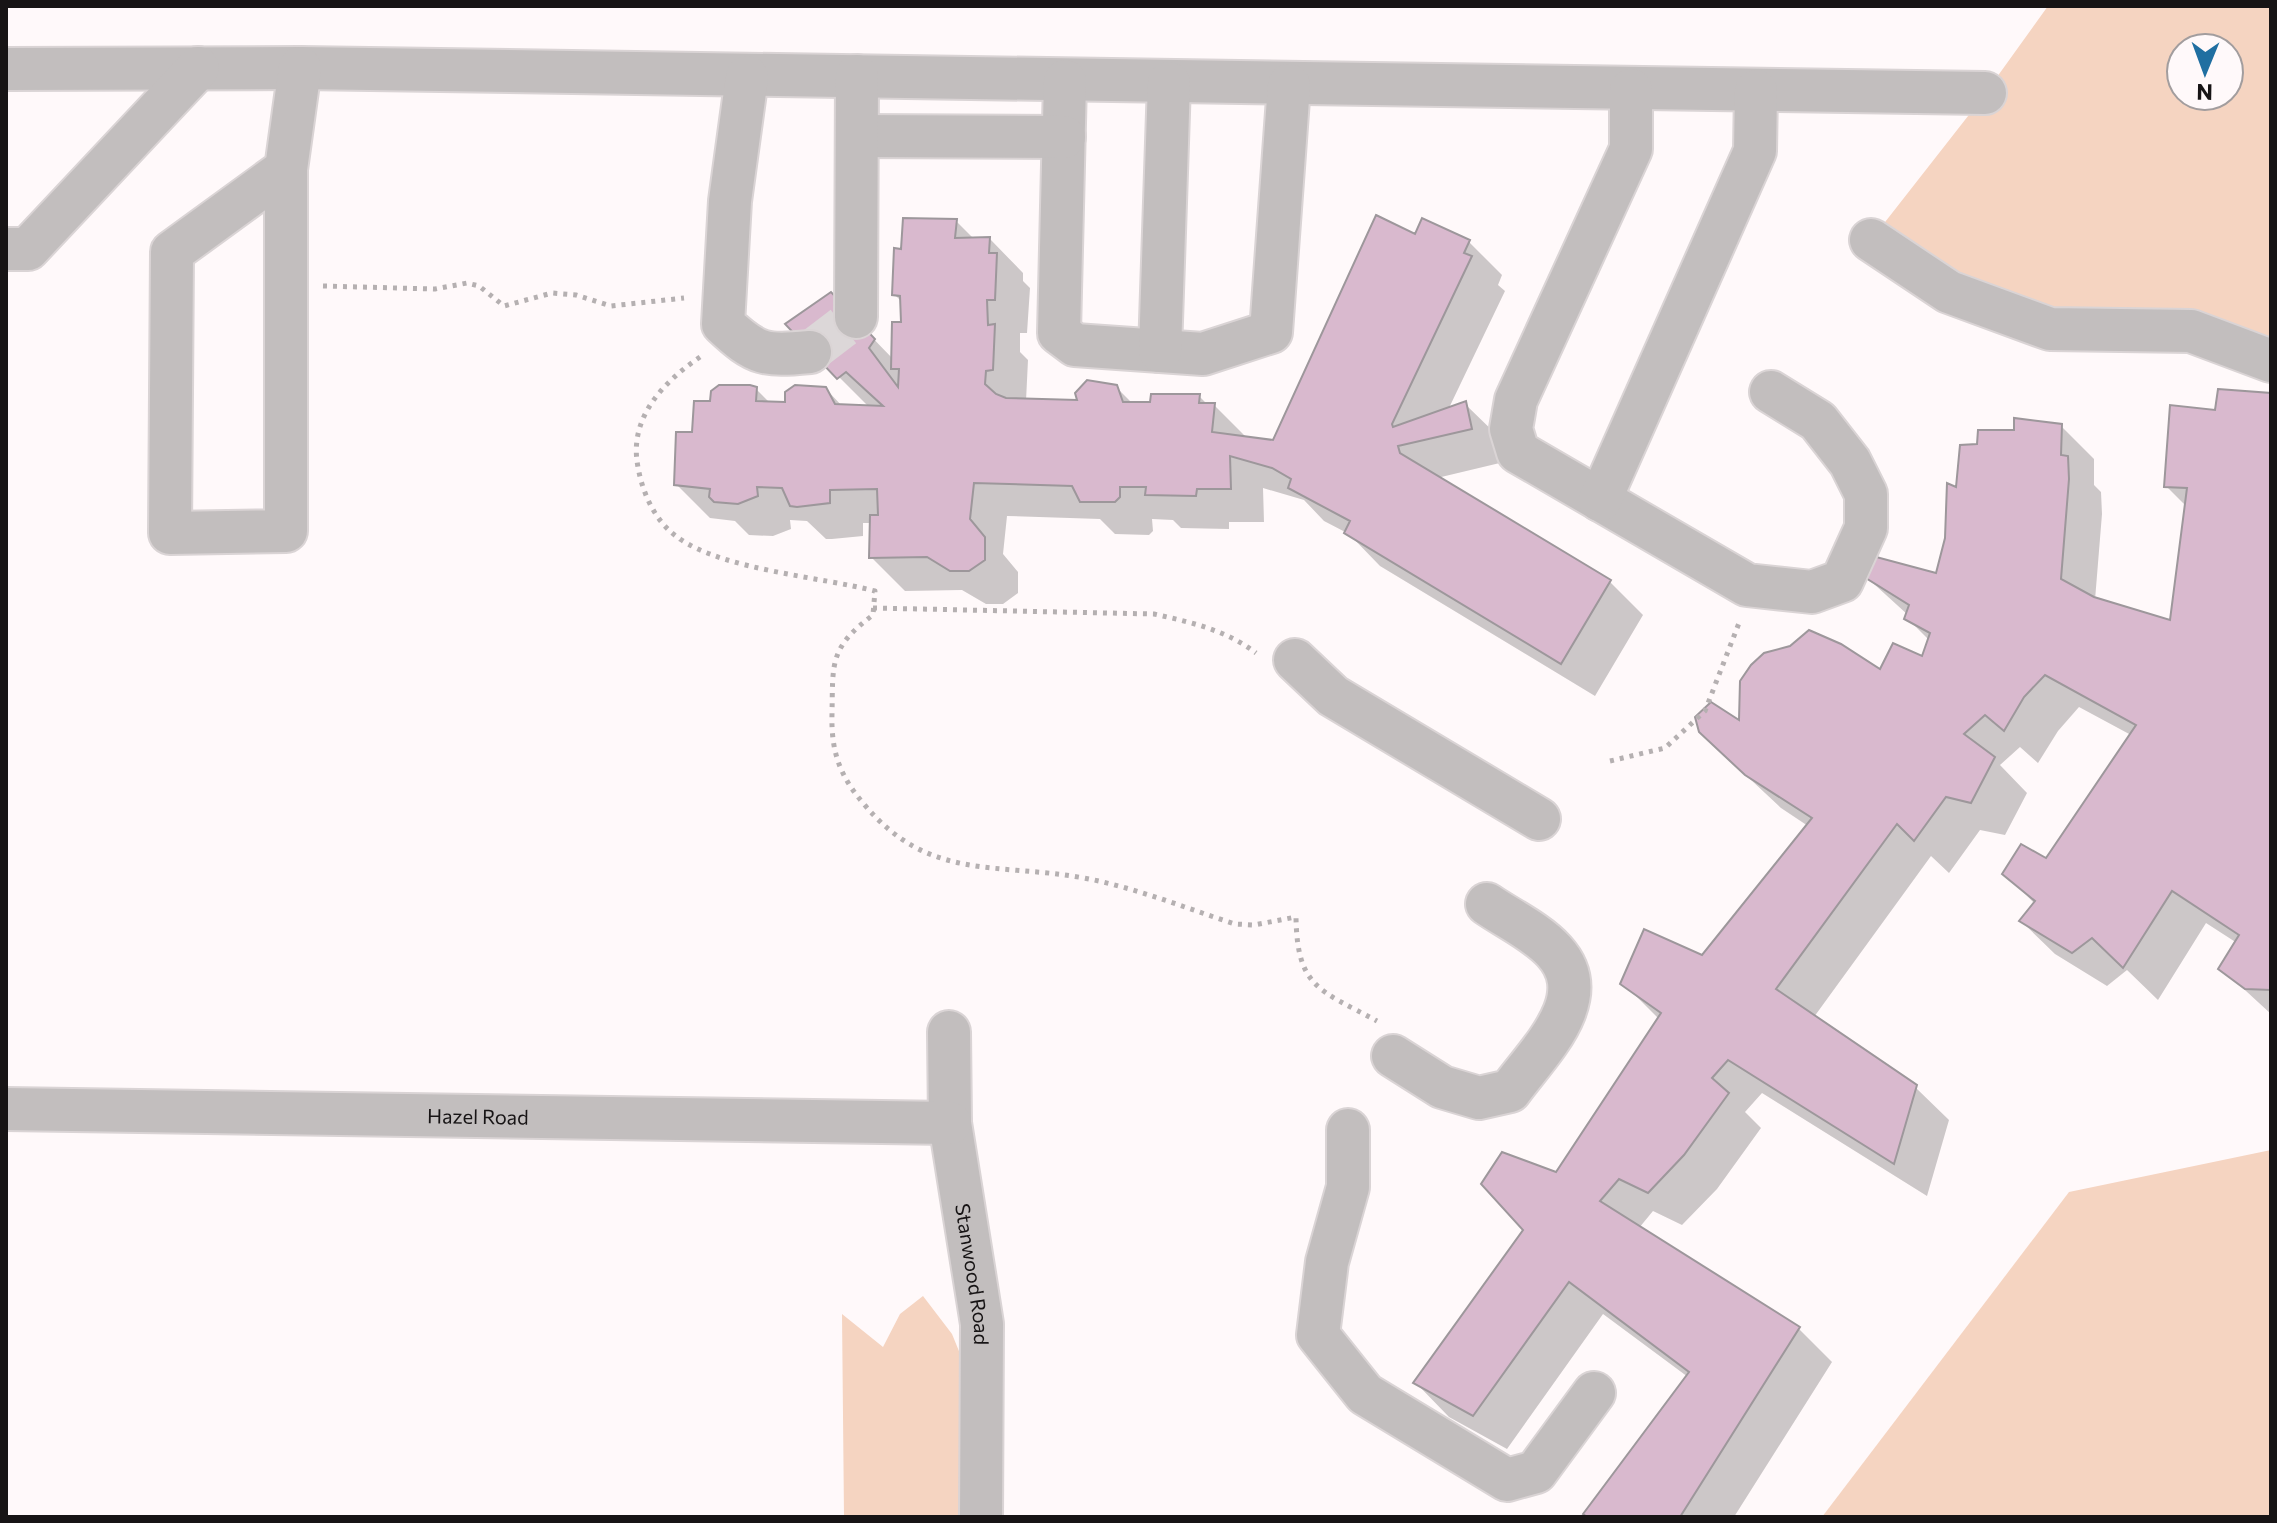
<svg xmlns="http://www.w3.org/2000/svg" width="2277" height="1523" font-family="Commissioner,sans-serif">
	<rect width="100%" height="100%" fill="#fff9fa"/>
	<g fill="#f5d4c1" fill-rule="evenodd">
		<path d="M2048 6H2271V361L2050 329 1871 240 1979 102ZM2181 48H2229V96H2181Z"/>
		<polygon points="2271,1150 2271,1517 1822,1517 2069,1192"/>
		<polygon points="923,1296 952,1334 963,1361 980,1517 844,1517 842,1314 883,1347 900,1314"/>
	</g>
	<g fill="#0003">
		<polygon points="956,221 975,240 990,239 1023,273 1023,281 1030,288 1027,333 1020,333 1020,352 1028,360 1026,401 1079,402 1116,387 1133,404 1199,396 1208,405 1214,405 1248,439 1275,442 1416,237 1469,242 1502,275 1498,285 1505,291 1448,410 1465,404 1499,437 1504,462 1437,478 1609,581 1643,615 1595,696 1380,566 1349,534 1324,521 1304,500 1263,488 1264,522 1229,522 1229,529 1181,528 1173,520 1152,519 1153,531 1149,535 1115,534 1100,519 1007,516 1003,554 1018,572 1018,593 1003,604 986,604 962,590 905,591 871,557 872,523 863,523 863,536 832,539 826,539 807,521 790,520 791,529 773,536 749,535 735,521 710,518 676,484 694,434 712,404 756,389 771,404 787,404 825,388 843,407 869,407 839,377 864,329 893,359 903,324 902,302 894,294 903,251"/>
		<polygon points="2271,395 2271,1014 2221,968 2237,943 2206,923 2158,1000 2127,970 2107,986 2055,954 2021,921 2035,904 2005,873 2047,860 2131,735 2079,707 2058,731 2038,763 2020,747 2000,765 2027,793 2005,835 1980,830 1949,873 1931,856 1814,1017 1915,1087 1949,1120 1927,1196 1762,1093 1745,1112 1761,1128 1717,1189 1682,1225 1653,1211 1639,1228 1798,1328 1832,1362 1734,1517 1588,1517 1688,1377 1603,1314 1507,1449 1449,1417 1416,1383 1526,1230 1557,1174 1659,1019 1623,983 1702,958 1808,826 1781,808 1735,765 1740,723 1923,658 1930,641 1907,618 1908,615 1863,574 1938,575 1979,446 2017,432 2061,426 2094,459 2094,485 2101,492 2102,514 2095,600 2172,623 2187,507 2166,486 2217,412"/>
	</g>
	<g fill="#d9b9ce" stroke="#9d979b" stroke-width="2">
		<polygon points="1376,215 1415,234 1422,218 1470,240 1464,253 1472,256 1392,424 1393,427 1466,401 1472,429 1398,446 1400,453 1611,580 1561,664 1344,533 1350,521 1288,488 1291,479 1272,468 1230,456 1231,489 1197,489 1196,496 1145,495 1146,487 1120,487 1120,497 1115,502 1080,502 1072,486 974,483 970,519 985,537 985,560 969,571 950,571 927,557 869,558 870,515 878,515 877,489 830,490 830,503 797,507 790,506 782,488 757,487 758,496 738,504 714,502 709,497 710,489 674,485 676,432 692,432 694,401 710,401 711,391 719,385 750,385 757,387 756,401 785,402 785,392 795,385 826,387 835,404 883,406 846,372 837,379 785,324 831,292 875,339 869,348 898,387 899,369 891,369 892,322 901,322 900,296 892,295 894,248 901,249 903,218 957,219 955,238 990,237 989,253 997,253 995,300 987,300 988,325 995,324 993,370 986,371 985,384 996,394 1006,398 1077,400 1075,393 1087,380 1117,385 1123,402 1150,402 1151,394 1200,394 1199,403 1215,403 1212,432 1273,440"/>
		<polygon points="2218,389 2271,393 2271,990 2245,989 2218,969 2239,935 2172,891 2123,968 2092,938 2072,953 2019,921 2035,901 2002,874 2021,844 2046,858 2136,725 2045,675 2024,697 2004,731 1985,715 1964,734 1995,757 1971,803 1946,797 1914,841 1897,824 1776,989 1917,1085 1894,1164 1728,1060 1712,1078 1729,1093 1684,1155 1648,1193 1619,1179 1600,1201 1800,1327 1680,1517 1587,1517 1583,1514 1689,1372 1569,1282 1473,1416 1413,1383 1523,1230 1481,1184 1502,1152 1556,1172 1661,1013 1620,984 1644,929 1702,955 1812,818 1745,775 1699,732 1695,717 1711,702 1739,720 1740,681 1751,665 1764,653 1790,646 1809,630 1841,644 1880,669 1893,643 1922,656 1930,633 1904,619 1909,605 1861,575 1865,554 1936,573 1945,538 1947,483 1956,487 1960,445 1977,444 1978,430 2014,430 2014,418 2062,424 2061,455 2068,456 2069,479 2061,579 2094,597 2170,620 2187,488 2164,487 2170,405 2215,410"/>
	</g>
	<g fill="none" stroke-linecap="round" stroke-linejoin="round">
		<polyline stroke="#dcd7d8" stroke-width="42" stroke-dasharray="42 21" stroke-linecap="butt" points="810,352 856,317"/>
		<defs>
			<g id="minor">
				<polyline points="6,69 300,68 1985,93"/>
				<path d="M747 77 730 201 723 324C757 356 765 356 810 352"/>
				<polyline points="1065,81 1059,333 1075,345 1203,354 1271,332 1289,85"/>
				<polyline points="1631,90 1631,149 1516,400 1511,429 1518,452 1747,585 1812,592 1842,581 1866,528 1866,494 1850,462 1818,421 1771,392"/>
				<polyline points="857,136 1064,137"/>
				<polyline points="286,169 172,252 170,533 286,531 286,169 300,68"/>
				<polyline points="1871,240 1949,292 2050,329 2191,331 2271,361"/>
				<polyline points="6,249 28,249 198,68"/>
				<polyline points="856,317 857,76"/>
				<polyline points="1160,351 1169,83"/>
				<polyline points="1600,500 1755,151 1756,91"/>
				<polyline points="1295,660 1333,696 1539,819"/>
				<path id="s1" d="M949 1032 950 1123 982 1324 981 1517"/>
				<path d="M1393 1056 1442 1087 1479 1098 1510 1091C1539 1051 1597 998 1554 951 1537 932 1507 918 1487 904"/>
				<path id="s2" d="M6 1109 950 1123"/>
				<polyline points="1348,1130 1348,1187 1327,1262 1318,1335 1365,1394 1507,1480 1536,1472 1594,1393"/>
			</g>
		</defs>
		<use href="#minor" stroke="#dad4d5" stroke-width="46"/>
		<g stroke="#b5b0b1" stroke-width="5" stroke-dasharray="4 6" stroke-linecap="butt">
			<polyline points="323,286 435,289 467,283 479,286 504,306 552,293 576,295 611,306 684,298"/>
			<path d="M700 357C665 381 631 415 637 461 641 490 654 522 680 539 725 570 821 577 875 591L873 615C829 648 833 663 832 714 831 750 839 775 863 803 928 882 996 862 1084 878 1137 888 1185 908 1235 924L1254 925 1296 917C1297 988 1320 990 1377 1021"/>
			<path d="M873 608 1154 614C1190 622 1226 630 1256 653"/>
			<polyline points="1610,761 1665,748 1705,711 1739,623"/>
		</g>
		<use href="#minor" stroke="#c2bebe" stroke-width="42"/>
	</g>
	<g text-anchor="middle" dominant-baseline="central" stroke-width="6" stroke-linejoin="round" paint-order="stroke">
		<g font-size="20" fill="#171415" stroke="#fff9fa">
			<text stroke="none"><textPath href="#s2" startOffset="472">Hazel Road</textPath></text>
			<text stroke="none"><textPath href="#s1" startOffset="244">Stanwood Road</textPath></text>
		</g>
	</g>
	<rect width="2277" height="1523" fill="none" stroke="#171415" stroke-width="16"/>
	<g transform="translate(2205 72) rotate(181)"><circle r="38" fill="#fff9fa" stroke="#a29d9e" stroke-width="2"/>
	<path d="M0-6L14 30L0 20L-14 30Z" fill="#206fa1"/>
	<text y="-12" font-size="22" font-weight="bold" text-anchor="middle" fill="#171415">N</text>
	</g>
</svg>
